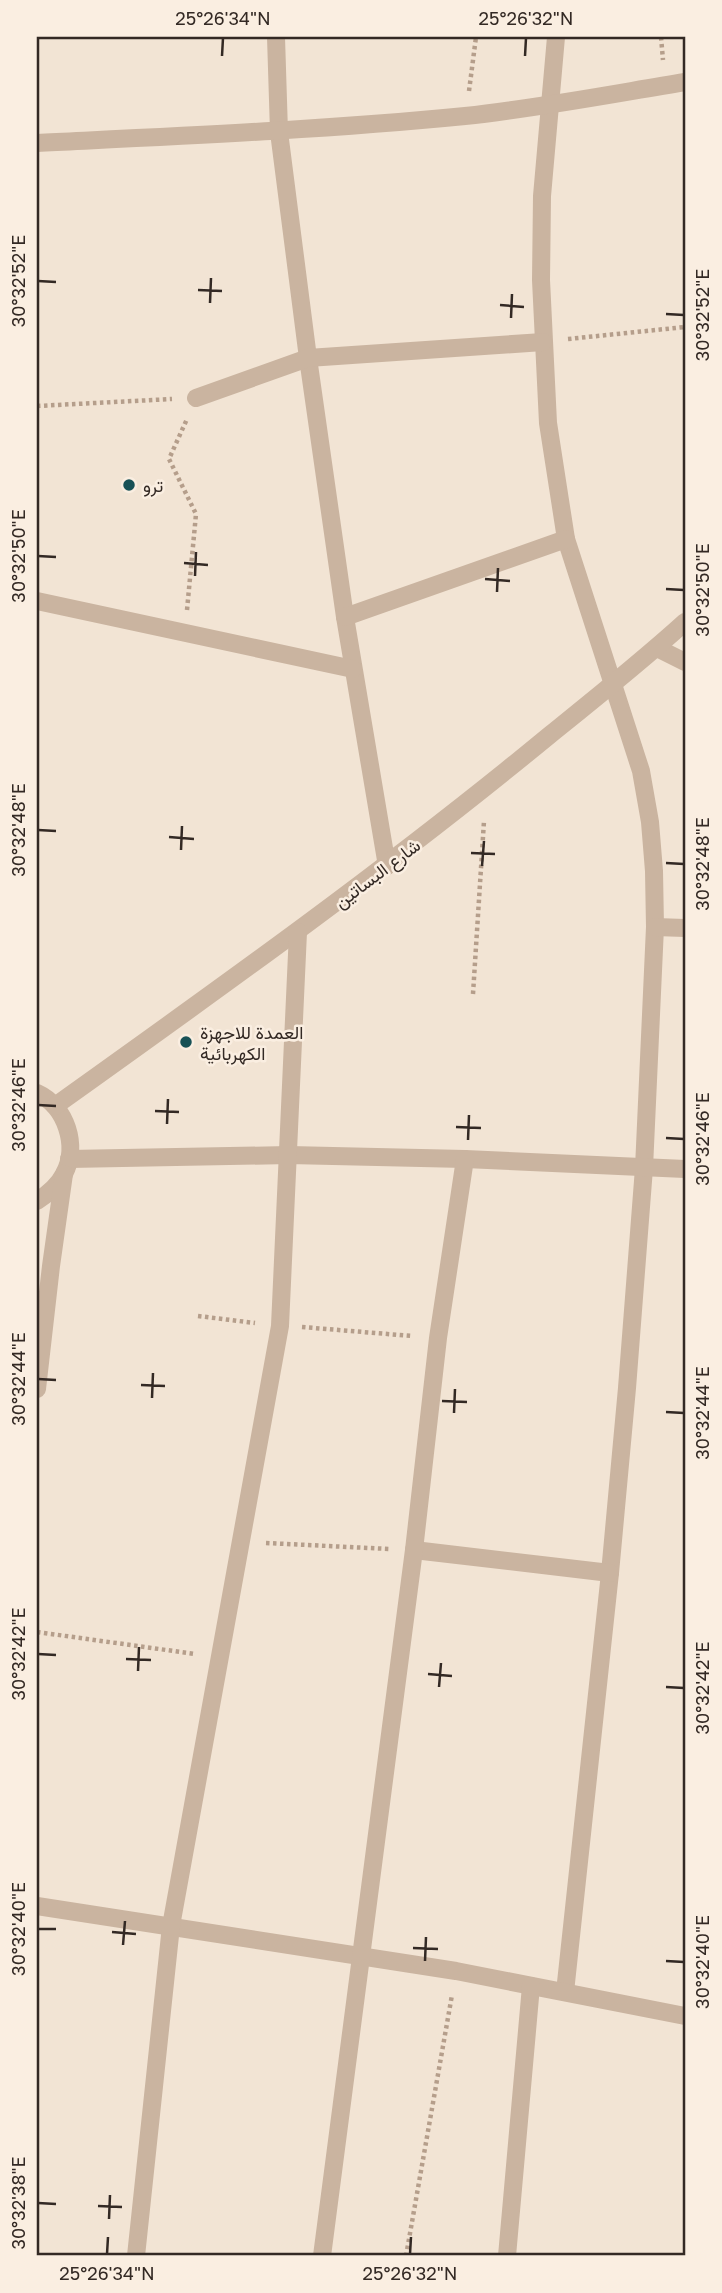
<svg xmlns="http://www.w3.org/2000/svg" width="722" height="2293" font-family="'Golos Text',Vazirmatn,sans-serif">
	<rect width="100%" height="100%" fill="#f2e4d4"/>
	<g fill="none" stroke-linecap="round" stroke-linejoin="round">
		<g stroke="#b59e8b" stroke-width="4.5" stroke-dasharray="3.5 3.5" stroke-linecap="butt">
			<polyline points="661,37 663,60"/>
			<polyline points="469,91 476,37"/>
			<polyline points="568,339 685,327"/>
			<polyline points="37,406 172,399"/>
			<polyline points="187,610 196,514 169,459 187,419"/>
			<polyline points="473,994 484,821"/>
			<polyline points="198,1316 255,1323"/>
			<polyline points="302,1327 412,1336"/>
			<polyline points="266,1543 390,1549"/>
			<polyline points="37,1632 195,1654"/>
			<polyline points="406,2256 452,1995"/>
		</g>
		<g stroke="#cab4a0" stroke-width="18">
			<polyline points="276,37 279,132 308,358 345,617 387,866"/>
			<polyline points="556,37 542,196 541,280 548,423 566,539 641,771 650,822 654,871 655,927 644,1168 627,1388 610,1573 565,1992"/>
			<path d="M37 143C180 136 323 130 465 116 539 108 612 94 685 82"/>
			<polyline points="196,398 308,358 543,342"/>
			<polyline points="37,601 353,669"/>
			<polyline points="345,617 566,539"/>
			<polyline points="657,648 685,662"/>
			<polyline points="655,927 685,928"/>
			<path d="M37 1093C66 1106 79 1146 64 1174 58 1186 48 1194 37 1201"/>
			<path d="M55 1106C223 986 391 866 551 734 597 697 642 661 685 622"/>
			<polyline points="69,1159 289,1155 465,1159 685,1169"/>
			<polyline points="37,1389 51,1266 64,1174"/>
			<polyline points="414,1550 610,1573"/>
			<polyline points="37,1906 456,1971 685,2016"/>
			<polyline points="136,2256 171,1926 280,1326 298,932"/>
			<polyline points="322,2256 414,1550 438,1338 465,1159"/>
			<polyline points="507,2256 531,1986"/>
		</g>
	</g>
	<path fill="none" stroke="#332924" stroke-width="2.5" d="M222 56 223 38M525 56 526 38M38 281 56 282M198 290 222 291M210 303 211 278M500 305 524 307M666 314 684 315M511 318 512 294M38 556 56 557M184 563 208 565M195 576 196 552M485 579 510 581M666 589 684 590M497 592 498 568M38 830 56 831M169 837 194 839M181 850 182 826M471 853 495 854M666 863 684 864M482 866 484 841M38 1105 56 1106M155 1111 179 1112M167 1124 168 1099M456 1127 481 1128M666 1138 684 1139M468 1140 469 1115M38 1379 56 1380M141 1385 165 1386M152 1398 153 1373M442 1401 467 1402M666 1412 684 1413M454 1413 455 1389M38 1654 56 1655M126 1659 151 1660M138 1671 139 1647M428 1674 452 1676M439 1687 441 1663M666 1687 684 1688M38 1929H56M112 1932 136 1934M123 1945 125 1921M413 1948 438 1949M425 1961 426 1937M666 1961 684 1962M38 2203 56 2204M98 2206 122 2207M109 2219 110 2195M107 2254 108 2237M410 2254 411 2237"/>
	<g fill="#185156" stroke="#faeee1" stroke-width="2.5">
		<circle cx="129" cy="485" r="7"/>
		<circle cx="186" cy="1042" r="7"/>
	</g>
	<g text-anchor="middle" dominant-baseline="central" stroke-width="5" stroke-linejoin="round" paint-order="stroke">
		<g font-size="18" fill="#332924" stroke="#faeee1" text-anchor="start">
			<text x="143" y="485">ترو</text>
			<text x="200" y="1032">العمدة للاجهزة<tspan x="200" dy="21">الكهربائية</tspan></text>
		</g>
		<g font-size="18" fill="#332924" stroke="#faeee1">
			<text transform="translate(377 873) rotate(-37)">شارع البساتين</text>
		</g>
	</g>
	<rect width="722" height="2293" fill="none" stroke="#faeee1" stroke-width="77"/>
	<rect x="38" y="38" width="646" height="2216" fill="none" stroke="#332924" stroke-width="2.5"/>
	<g font-size="18" text-anchor="middle" fill="#332924">
		<text x="223" y="25">25°26'34"N</text>
		<text x="526" y="25">25°26'32"N</text>
		<text transform="translate(19 281) rotate(-90)" y="6">30°32'52"E</text>
		<text transform="translate(703 315) rotate(-90)" y="6">30°32'52"E</text>
		<text transform="translate(19 556) rotate(-90)" y="6">30°32'50"E</text>
		<text transform="translate(703 590) rotate(-90)" y="6">30°32'50"E</text>
		<text transform="translate(19 830) rotate(-90)" y="6">30°32'48"E</text>
		<text transform="translate(703 864) rotate(-90)" y="6">30°32'48"E</text>
		<text transform="translate(19 1105) rotate(-90)" y="6">30°32'46"E</text>
		<text transform="translate(703 1139) rotate(-90)" y="6">30°32'46"E</text>
		<text transform="translate(19 1379) rotate(-90)" y="6">30°32'44"E</text>
		<text transform="translate(703 1413) rotate(-90)" y="6">30°32'44"E</text>
		<text transform="translate(19 1654) rotate(-90)" y="6">30°32'42"E</text>
		<text transform="translate(703 1688) rotate(-90)" y="6">30°32'42"E</text>
		<text transform="translate(19 1929) rotate(-90)" y="6">30°32'40"E</text>
		<text transform="translate(703 1962) rotate(-90)" y="6">30°32'40"E</text>
		<text transform="translate(19 2203) rotate(-90)" y="6">30°32'38"E</text>
		<text x="107" y="2280">25°26'34"N</text>
		<text x="410" y="2280">25°26'32"N</text>
	</g>
</svg>
